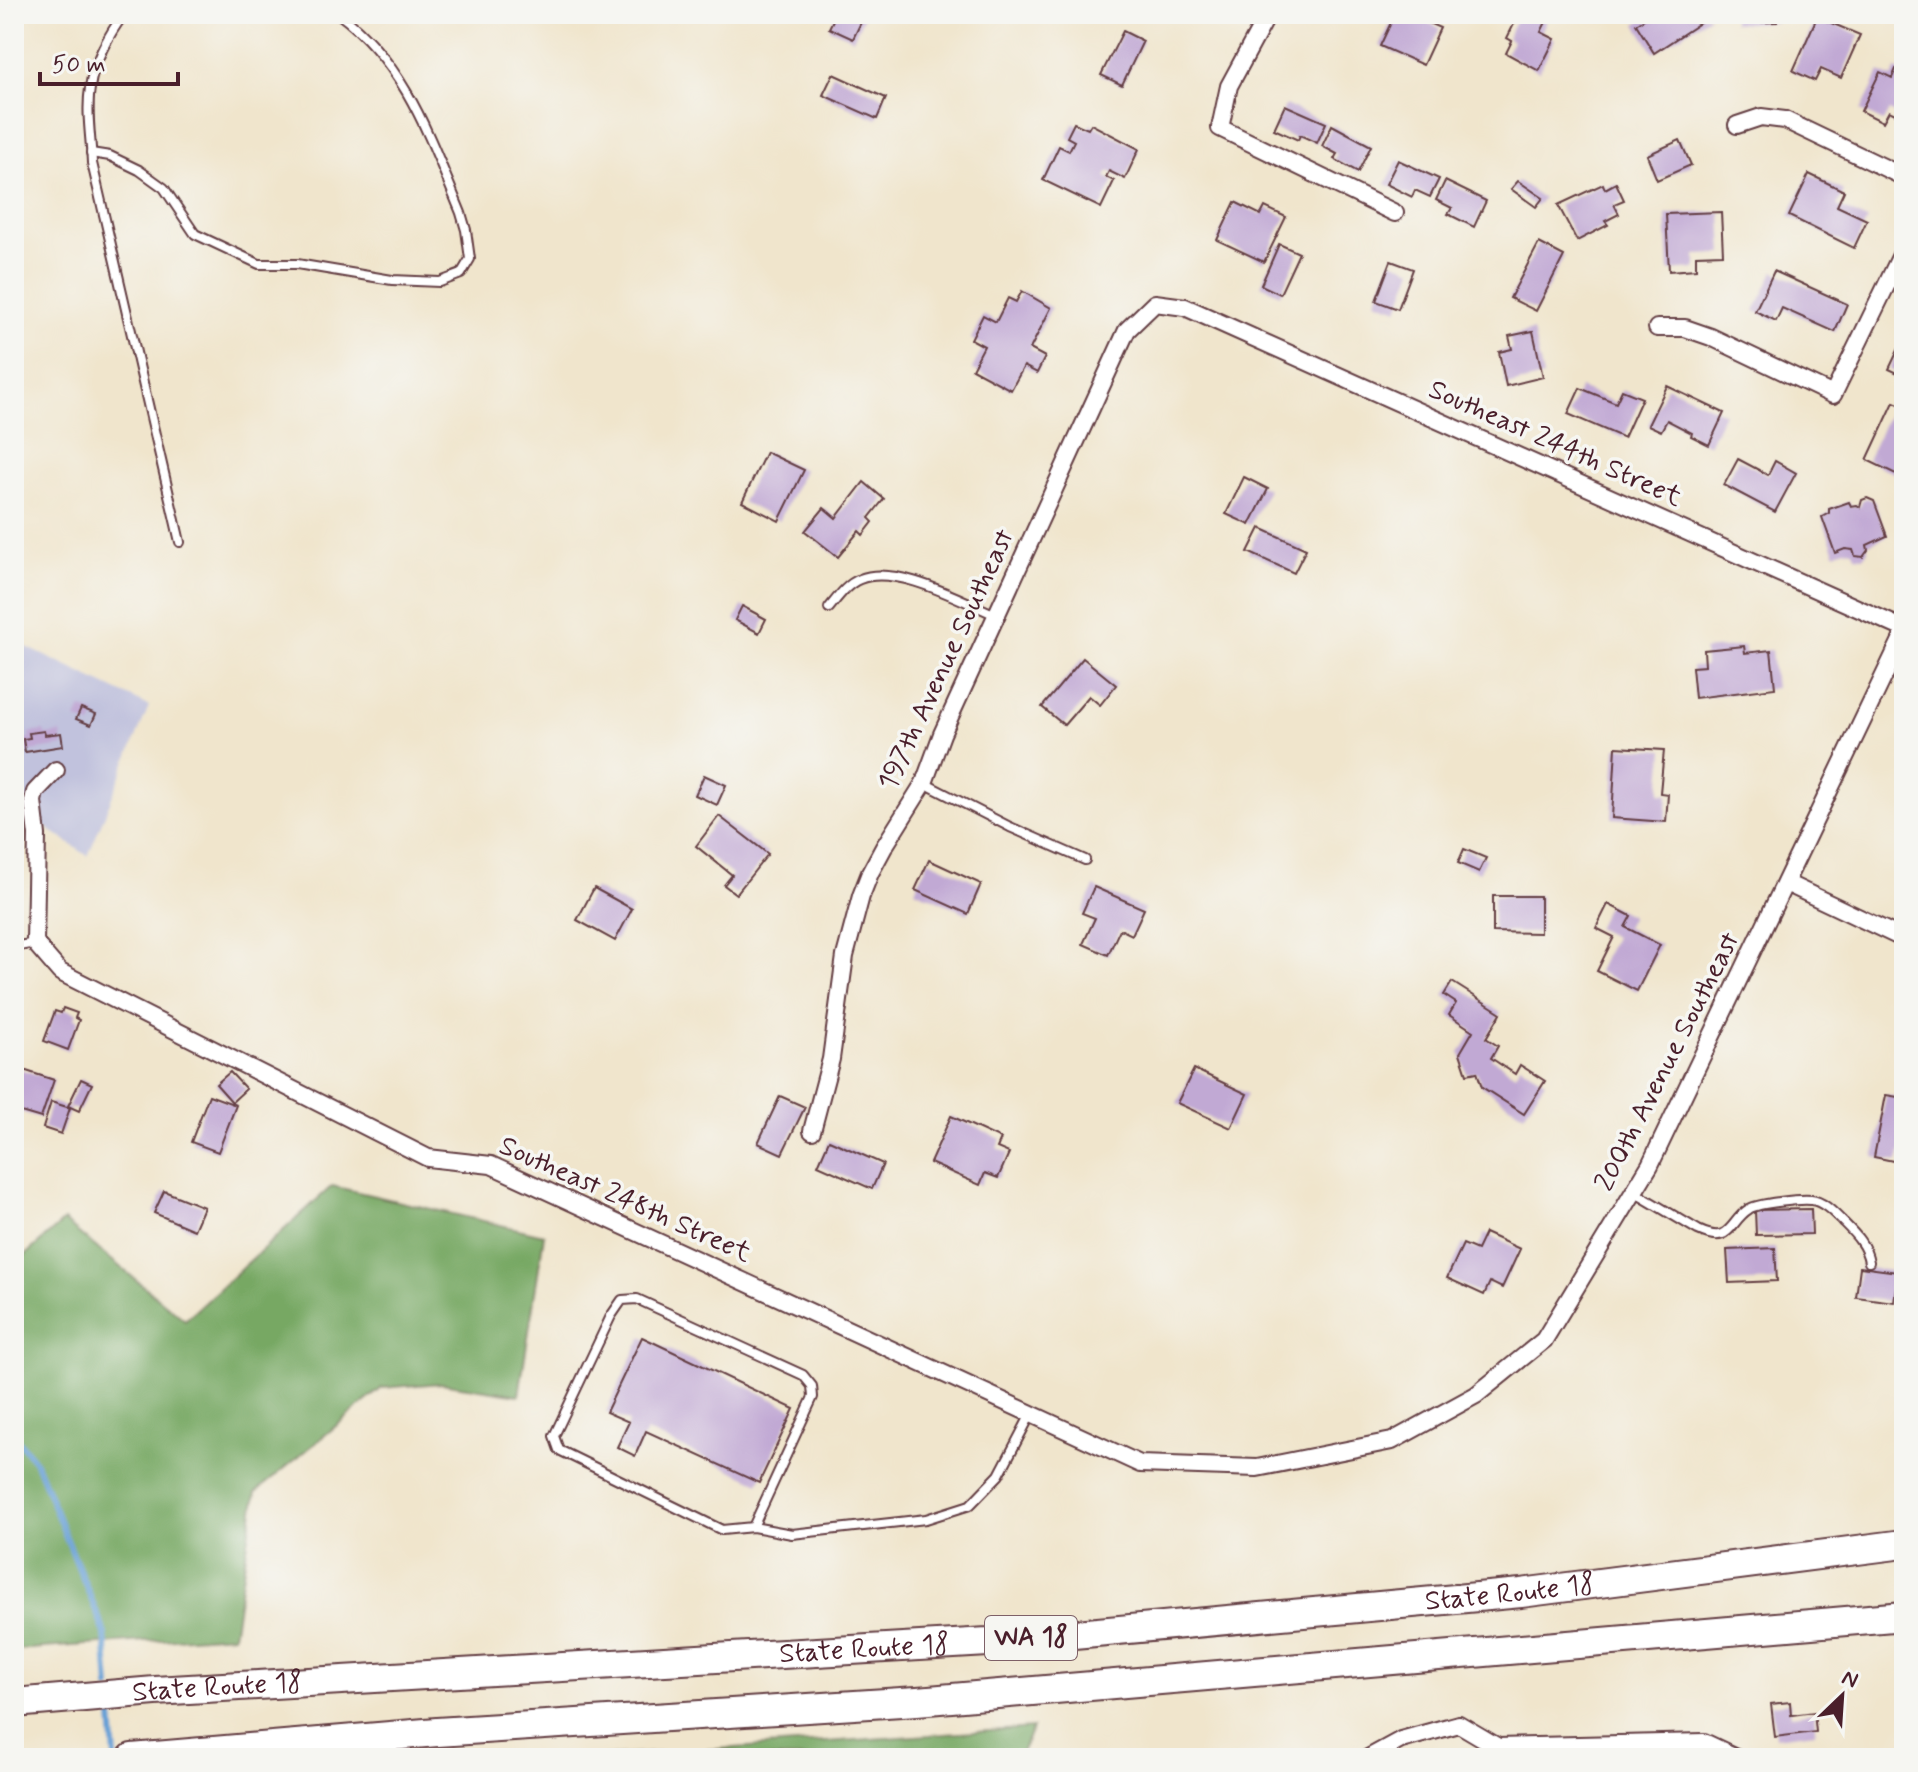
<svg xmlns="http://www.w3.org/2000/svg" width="1918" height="1772" font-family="Mynerve,sans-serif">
	<rect width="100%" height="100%" fill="#f6f6f2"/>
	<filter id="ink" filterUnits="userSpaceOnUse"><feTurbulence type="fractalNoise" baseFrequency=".0125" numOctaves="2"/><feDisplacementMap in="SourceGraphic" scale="16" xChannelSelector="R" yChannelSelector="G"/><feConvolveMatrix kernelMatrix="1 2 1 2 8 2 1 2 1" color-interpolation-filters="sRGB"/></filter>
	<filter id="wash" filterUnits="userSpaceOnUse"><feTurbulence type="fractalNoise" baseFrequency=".006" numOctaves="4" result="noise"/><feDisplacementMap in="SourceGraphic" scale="32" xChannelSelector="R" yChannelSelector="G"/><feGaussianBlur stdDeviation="1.8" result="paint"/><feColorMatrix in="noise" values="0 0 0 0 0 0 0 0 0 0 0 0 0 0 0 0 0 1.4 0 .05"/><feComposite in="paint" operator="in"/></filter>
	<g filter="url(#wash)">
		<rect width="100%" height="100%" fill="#f0e5cc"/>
		<polygon fill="#c1c2dd" points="14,641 149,706 88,856 14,806"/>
		<g fill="#77a863" stroke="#606447" stroke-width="2">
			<polygon points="332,1186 544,1235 519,1395 441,1383 382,1388 256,1492 233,1635 14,1650 14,1265 64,1221 185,1320"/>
			<polygon points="1033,1728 1018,1758 586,1758"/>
		</g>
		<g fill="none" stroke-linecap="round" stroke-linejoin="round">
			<g stroke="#659fd5" stroke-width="6">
				<polyline points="14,1435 36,1463 105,1633 109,1687"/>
				<polyline points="111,1702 115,1758"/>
			</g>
		</g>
		<g id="blocks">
			<g fill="#c1a9d4">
				<polygon points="836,14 865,14 853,39 829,28"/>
				<polygon points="1395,14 1408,14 1440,28 1423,65 1380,46"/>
				<polygon points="1519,14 1550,14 1541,32 1555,39 1539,71 1506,53 1512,41 1507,38"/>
				<polygon points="1652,14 1707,14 1709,17 1654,53 1636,24"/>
				<polygon points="1733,14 1777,14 1777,22 1733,23"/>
				<polygon points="1817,17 1860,35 1841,78 1821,69 1815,81 1793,71"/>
				<polygon points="1123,31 1143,41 1122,85 1101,75"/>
				<polygon points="1896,69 1904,73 1904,118 1889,111 1883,122 1861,111 1880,72 1892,78"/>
				<polygon points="833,74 886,98 877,119 823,95"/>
				<polygon points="1285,105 1326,123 1317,143 1300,135 1298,140 1274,129"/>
				<polygon points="1074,123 1088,129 1091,124 1139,149 1125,179 1109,171 1106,177 1114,181 1101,208 1043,180 1059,146 1069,151 1074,141 1067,137"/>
				<polygon points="1332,125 1371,146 1358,172 1334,159 1337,154 1322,146"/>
				<polygon points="1680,140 1691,165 1657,180 1647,155"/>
				<polygon points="1398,160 1439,179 1430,197 1415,190 1412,197 1386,184"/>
				<polygon points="1809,174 1844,191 1837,206 1867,220 1854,248 1789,216"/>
				<polygon points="1445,181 1486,201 1474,227 1448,214 1452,208 1436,200"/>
				<polygon points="1518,181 1543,198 1536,207 1511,189"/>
				<polygon points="1616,183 1624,200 1614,204 1619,214 1605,221 1608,225 1577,241 1558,205 1603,184 1605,189"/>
				<polygon points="1235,202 1261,215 1265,207 1286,217 1264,262 1217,240"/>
				<polygon points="1721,212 1723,254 1696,255 1696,269 1669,271 1666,214"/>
				<polygon points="1539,243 1564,256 1536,311 1510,298"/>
				<polygon points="1279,244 1299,253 1280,294 1261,285"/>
				<polygon points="1391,261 1413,269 1398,309 1376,301"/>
				<polygon points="1774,271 1847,304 1835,332 1782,308 1776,321 1755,311"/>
				<polygon points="1022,291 1051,308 1030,349 1045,357 1037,373 1024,366 1011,390 972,369 984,346 971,339 983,315 996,322 1008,298 1016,302"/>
				<polygon points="1533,331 1543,377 1506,386 1499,352 1512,349 1509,336"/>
				<polygon points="1901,344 1904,346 1904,376 1889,369"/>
				<polygon points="1667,386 1724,413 1709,445 1691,436 1692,433 1667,420 1661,431 1648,425"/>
				<polygon points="1580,388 1616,403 1622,390 1642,398 1624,438 1568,414"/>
				<polygon points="1894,402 1904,406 1904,478 1867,460"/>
				<polygon points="766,452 804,470 779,521 742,502"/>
				<polygon points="1738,459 1768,475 1775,461 1796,473 1775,512 1724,485"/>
				<polygon points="1244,477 1268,489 1250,525 1226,514"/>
				<polygon points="864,482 884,499 869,518 873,522 863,535 859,531 838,557 805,531 824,508 836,518"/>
				<polygon points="1867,498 1874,501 1887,536 1867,545 1868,550 1863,557 1855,556 1853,550 1845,549 1835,553 1822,517 1829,513 1829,509 1849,502 1851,506 1857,505 1860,507 1862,500"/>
				<polygon points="1260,528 1306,549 1294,573 1248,552"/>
				<polygon points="742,606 766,619 759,633 735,620"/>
				<polygon points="1744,646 1745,653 1771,650 1775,688 1695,698 1692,667 1705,666 1704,650"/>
				<polygon points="1083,658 1116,685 1100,705 1089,696 1064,725 1042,707"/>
				<polygon points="81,708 96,714 91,725 76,719"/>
				<polygon points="44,731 45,735 61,733 63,746 25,752 23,739 30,738 29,733"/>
				<polygon points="1616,747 1664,750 1660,793 1668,794 1666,822 1612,818"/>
				<polygon points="704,775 726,785 717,805 695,795"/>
				<polygon points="719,816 768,854 736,894 724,885 732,875 696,846"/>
				<polygon points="1464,849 1486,858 1479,872 1458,863"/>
				<polygon points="929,860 981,884 968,914 915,890"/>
				<polygon points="1094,887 1144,909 1132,935 1120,929 1108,955 1083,944 1095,918 1082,913"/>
				<polygon points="594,888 632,909 615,941 577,920"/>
				<polygon points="1493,896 1540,896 1540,933 1493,932"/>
				<polygon points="1608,904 1631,916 1625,927 1660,945 1637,991 1597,971 1614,937 1596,928"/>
				<polygon points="1452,982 1501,1013 1486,1038 1498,1046 1491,1058 1515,1074 1520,1065 1545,1081 1524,1114 1482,1087 1477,1072 1467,1074 1460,1053 1473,1031 1449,1015 1456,1003 1444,995"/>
				<polygon points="63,1008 77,1013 75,1018 79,1020 68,1050 44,1041 55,1011 61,1013"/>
				<polygon points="14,1067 54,1080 41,1118 14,1110"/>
				<polygon points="1194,1069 1247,1094 1231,1128 1177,1103"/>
				<polygon points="230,1072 246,1089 232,1102 216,1084"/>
				<polygon points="81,1079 92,1084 79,1111 68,1106"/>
				<polygon points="209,1095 236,1105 218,1152 191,1142"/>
				<polygon points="1886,1095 1904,1098 1904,1137 1898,1162 1874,1157"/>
				<polygon points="780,1096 805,1107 782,1154 758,1143"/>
				<polygon points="51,1102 70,1108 61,1134 43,1128"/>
				<polygon points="951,1116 1001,1139 997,1148 1009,1153 998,1178 985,1173 980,1185 930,1163"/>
				<polygon points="829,1140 883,1164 872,1189 818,1165"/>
				<polygon points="164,1191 204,1207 194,1230 154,1213"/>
				<polygon points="1811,1209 1812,1234 1756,1235 1755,1210"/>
				<polygon points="1485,1233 1520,1249 1502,1288 1490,1282 1484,1295 1447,1278 1463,1244 1477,1250"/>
				<polygon points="1775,1248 1777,1281 1729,1283 1727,1250"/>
				<polygon points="1860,1267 1898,1272 1894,1302 1856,1297"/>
				<polygon points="642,1337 794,1409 759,1483 646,1431 635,1456 617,1447 629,1422 606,1412"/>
				<polygon points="1790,1702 1791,1715 1814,1712 1816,1732 1775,1737 1771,1704"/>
			</g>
		</g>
	</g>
	<g filter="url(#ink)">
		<use href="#blocks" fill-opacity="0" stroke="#633d43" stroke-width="2"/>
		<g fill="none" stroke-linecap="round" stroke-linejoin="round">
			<defs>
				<g id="service">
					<path d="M124 14C109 34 93 63 90 88 86 112 91 138 92 163L180 542"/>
					<path d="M91 153 110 156 139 170 164 188 195 234 259 264H297L392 280 440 282 461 274 470 259 466 230 461 213C430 139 406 64 339 14"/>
					<path d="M829 608C838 597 847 584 860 579 896 564 962 601 996 615"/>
					<polyline points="924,783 1010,827 1085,860"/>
					<polyline points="14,945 19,946 35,943"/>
					<path d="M1634 1192 1698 1230C1732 1246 1729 1221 1749 1209 1758 1203 1801 1199 1811 1200 1823 1201 1834 1213 1842 1221 1854 1233 1866 1244 1869 1262"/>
					<polyline points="753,1527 722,1530 559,1450 554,1436 611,1316 622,1300 637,1299 803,1375 812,1386 813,1397 753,1527 792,1534 926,1519 970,1505 999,1475 1031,1414"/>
				</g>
				<g id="minor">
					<polyline points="1268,14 1229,86 1220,128 1395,213"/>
					<polyline points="1737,125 1761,117 1785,120 1904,177"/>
					<polyline points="1657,328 1685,328 1711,337 1833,395 1904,249"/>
					<polyline points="56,770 35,792 33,801 37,835 35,943 60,972 428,1158 491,1165 1140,1464 1257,1468 1392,1441 1476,1395 1544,1340 1650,1165 1904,634"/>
					<polyline points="1786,883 1904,939"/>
					<polyline points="812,1131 831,1059 845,956 861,896 870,873 884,847 924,783 942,734 1127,330 1155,303 1185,307 1904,629"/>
					<polyline points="1368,1758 1401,1740 1459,1724 1498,1747 1704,1742 1738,1758"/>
				</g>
				<g id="motorway">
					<path id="s1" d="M14 1703 155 1691 988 1642 1521 1593 1904 1544"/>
					<polyline points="132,1758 437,1732 917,1701 1904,1616"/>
				</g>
			</defs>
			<use href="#service" stroke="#633d43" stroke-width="12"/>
			<use href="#minor" stroke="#633d43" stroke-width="20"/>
			<use href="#motorway" stroke="#633d43" stroke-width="32"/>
			<use href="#service" stroke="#fff" stroke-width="8"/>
			<use href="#minor" stroke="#fff" stroke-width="16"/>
			<use href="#motorway" stroke="#fff" stroke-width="28"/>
		</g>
	</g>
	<g text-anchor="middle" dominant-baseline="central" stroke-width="7" stroke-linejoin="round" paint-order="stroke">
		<rect fill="#f6f6f2" stroke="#7e6067" stroke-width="2" x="985" y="1616" width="92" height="44" rx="6"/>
		<g font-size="26" font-weight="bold" fill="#4a1f2b">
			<text x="1031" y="1638">WA 18</text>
		</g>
		<g font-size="28" fill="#4a1f2b" stroke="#f6f6f2">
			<text transform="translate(1555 444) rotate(24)">Southeast 244th Street</text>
			<text transform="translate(947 660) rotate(-65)">197th Avenue Southeast</text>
			<text transform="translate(1668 1062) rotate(-63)">200th Avenue Southeast</text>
			<text transform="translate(625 1200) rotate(24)">Southeast 248th Street</text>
			<text stroke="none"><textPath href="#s1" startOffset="1500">State Route 18</textPath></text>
			<text stroke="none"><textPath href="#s1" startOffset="852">State Route 18</textPath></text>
			<text stroke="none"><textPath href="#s1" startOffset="204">State Route 18</textPath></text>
		</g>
	</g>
	<rect width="1918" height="1772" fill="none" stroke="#f6f6f2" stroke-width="48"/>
	<g transform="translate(1842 1696) rotate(25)" stroke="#f6f6f2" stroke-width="6" paint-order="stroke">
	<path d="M0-6L14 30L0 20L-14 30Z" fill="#4a1f2b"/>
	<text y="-12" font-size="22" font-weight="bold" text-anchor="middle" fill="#4a1f2b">N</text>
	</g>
	<path d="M40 72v12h138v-12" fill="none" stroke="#4a1f2b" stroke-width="4"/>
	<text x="52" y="72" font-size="24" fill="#4a1f2b" stroke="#f6f6f2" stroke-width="6" paint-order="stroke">50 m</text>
</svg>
